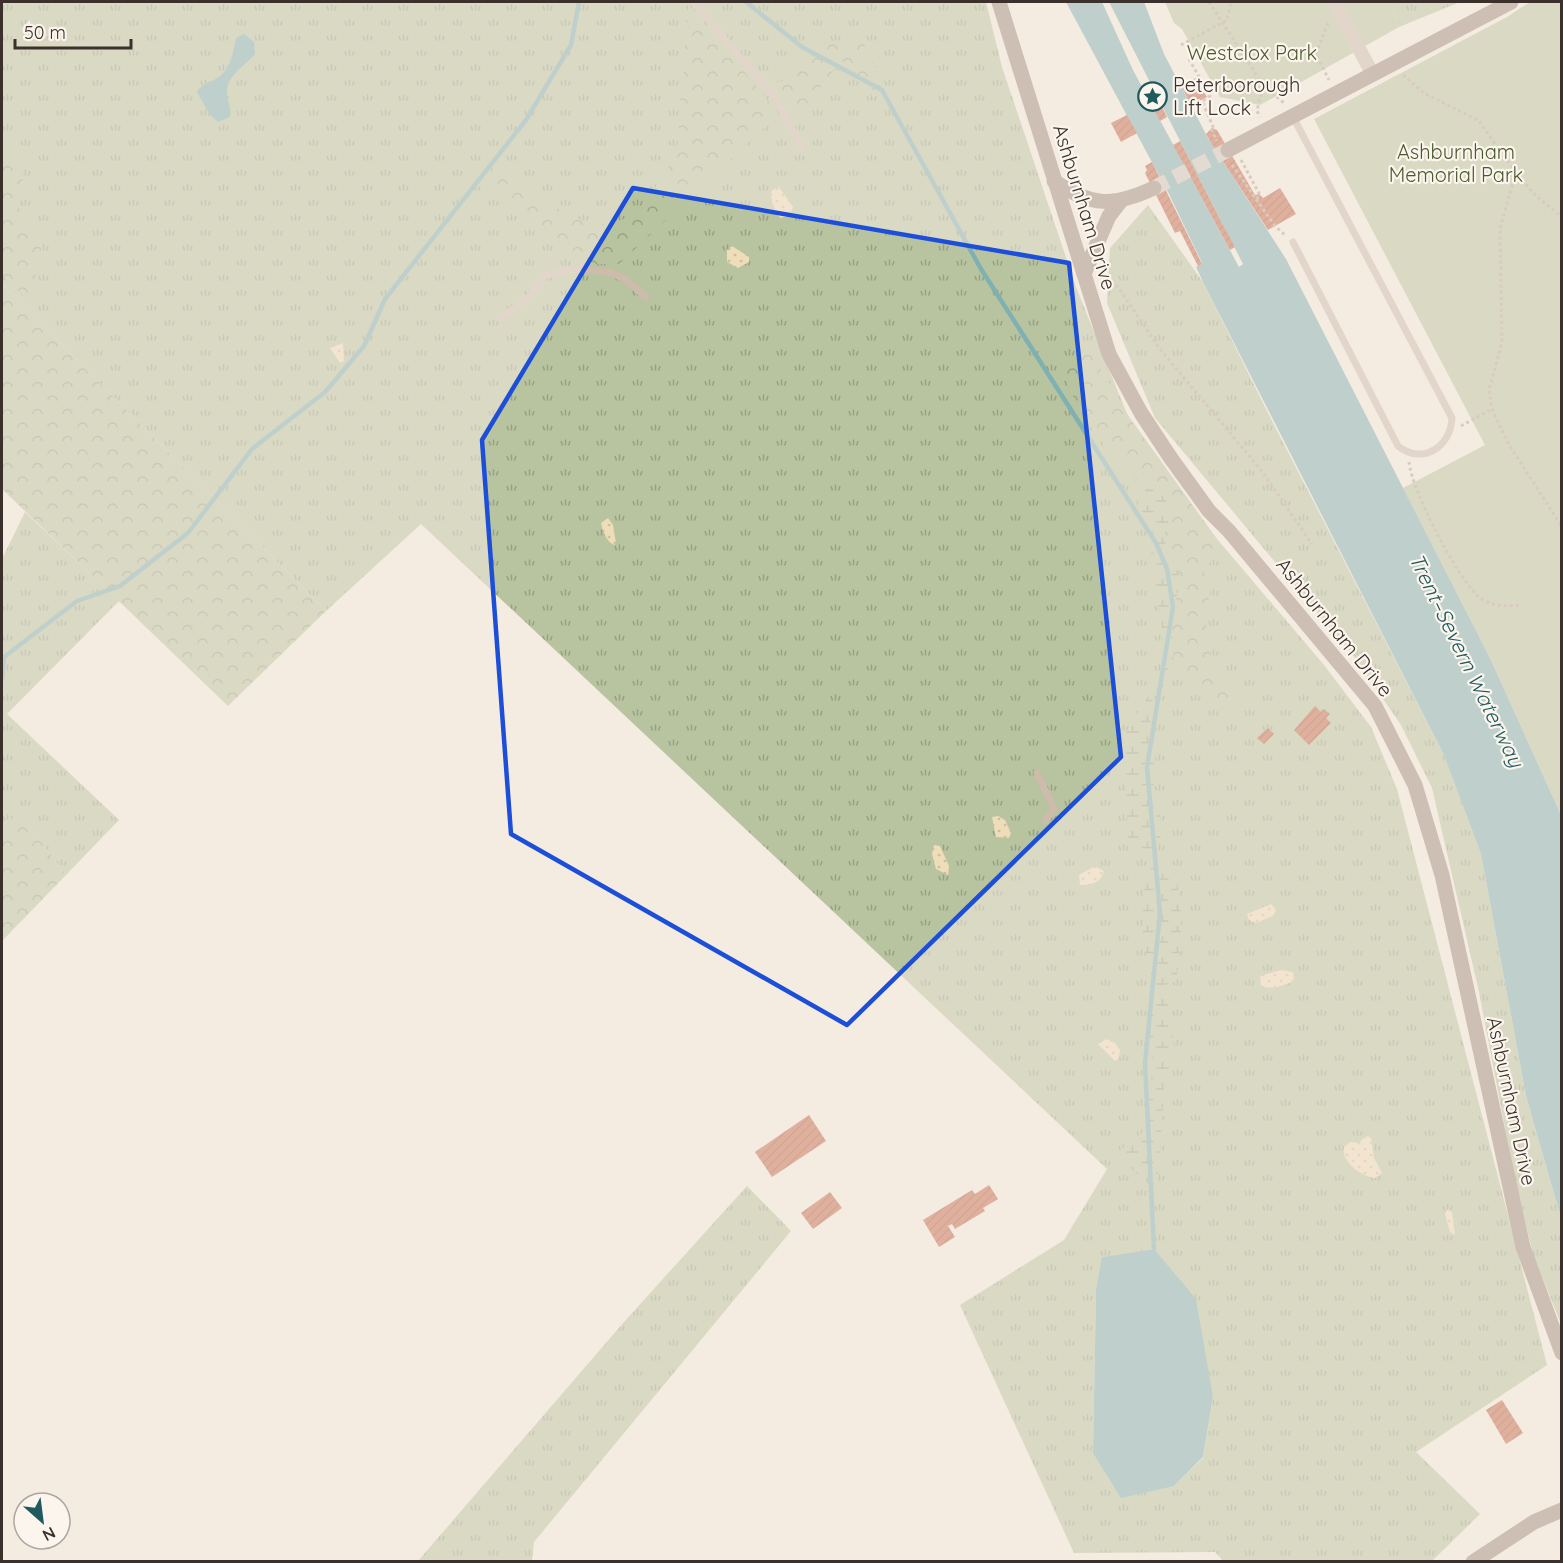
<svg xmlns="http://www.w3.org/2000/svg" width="1563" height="1563" font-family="Quicksand,sans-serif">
	<defs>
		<pattern id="grass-tufts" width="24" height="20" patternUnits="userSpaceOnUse" patternTransform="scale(1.5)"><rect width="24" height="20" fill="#b8c4a0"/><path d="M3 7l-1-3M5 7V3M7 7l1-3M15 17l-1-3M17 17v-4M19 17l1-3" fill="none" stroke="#97a083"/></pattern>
		<pattern id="forest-crowns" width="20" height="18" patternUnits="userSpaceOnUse" patternTransform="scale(1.5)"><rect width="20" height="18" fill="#b8c4a0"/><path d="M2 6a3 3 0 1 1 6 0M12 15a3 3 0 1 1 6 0" fill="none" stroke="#97a083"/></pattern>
		<pattern id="wetland-marsh" width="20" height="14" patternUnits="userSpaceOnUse" patternTransform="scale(1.5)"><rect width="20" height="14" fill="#b8c4a0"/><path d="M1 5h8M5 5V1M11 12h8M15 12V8" fill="none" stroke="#97a083"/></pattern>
		<pattern id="sand-dots" width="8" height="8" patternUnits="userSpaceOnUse" patternTransform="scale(1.5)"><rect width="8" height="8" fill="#efdcb8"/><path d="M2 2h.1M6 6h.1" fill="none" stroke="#cebd9e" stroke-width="1.8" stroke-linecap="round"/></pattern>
		<pattern id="building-hatch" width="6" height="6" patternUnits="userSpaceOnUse" patternTransform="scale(1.5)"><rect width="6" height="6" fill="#c8694b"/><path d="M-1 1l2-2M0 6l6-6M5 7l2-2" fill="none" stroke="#a4573f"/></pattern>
	</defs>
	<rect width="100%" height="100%" fill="#f4ebe1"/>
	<g fill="url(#grass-tufts)" fill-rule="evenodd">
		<path d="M2 2H986L1002 67 1076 287 1127 414 1212 533 1324 665 1371 727 1397 789 1547 1365 1416 1452 1480 1514 1432 1561 1224 1562 1215 1552 1074 1553 960 1305 1064 1240 1107 1169 421 524 326 611 2 284ZM1154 1249 1213 1397 1203 1458 1174 1486 1093 1453 1096 1289 1103 1257Z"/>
		<polygon points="1391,2 1460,2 1399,27"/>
		<polygon points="1148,205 1203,282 1268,413 1443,753 1481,854 1526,1096 1561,1218 1561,1324 1533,1254 1515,1180 1479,992 1432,788 1401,725 1355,658 1155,418 1107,303 1110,248"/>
		<polygon points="25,512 119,601 7,714 119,820 66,875 17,810 2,826 2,559"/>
		<polygon points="747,1186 791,1231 534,1542 532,1561 418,1561 624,1322"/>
	</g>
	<g fill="url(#forest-crowns)">
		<path d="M689 5 779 114 619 264H590L524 211 477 183 496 159C537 193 600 261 648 198 660 182 672 165 677 146 680 135 678 121 679 109 680 97 683 85 684 73 686 49 684 28 689 5Z"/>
		<polygon points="861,32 867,53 884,80 874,98 842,60 797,116 782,99 775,82 783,81 815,42 837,41 850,44"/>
		<path d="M2 143C28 164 25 175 17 205L42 241 30 302 2 275Z"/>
		<polygon points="2,284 326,611 228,706 2,489"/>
		<path d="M1086 344 1129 417 1217 539 1212 559 1204 572 1210 595 1204 612 1213 671 1231 685 1238 700 1225 719 1198 690 1193 680 1186 674 1174 672 1172 615 1181 578 1163 537C1169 523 1172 511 1165 497 1160 486 1146 488 1139 481 1105 452 1080 416 1064 375Z"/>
		<polygon points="17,809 66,875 2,941 2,826"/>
	</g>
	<g fill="url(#wetland-marsh)">
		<path d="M1152 485C1172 501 1173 514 1163 537L1181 578 1172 615 1174 672 1153 699 1149 718C1162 741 1153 758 1154 785 1155 800 1163 821 1161 835 1157 856 1143 859 1128 847L1126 778 1121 748 1126 732 1171 659 1162 637 1161 616 1154 589 1149 523 1138 505 1140 495Z"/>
		<path d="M1160 864C1167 868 1173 872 1176 880 1183 898 1182 965 1175 982L1158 987C1139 961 1140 901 1148 870Z"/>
		<polygon points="1165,994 1169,1000 1174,1043 1164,1089 1157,1191 1114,1154 1140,1136 1148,1122 1152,1057 1144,1024 1155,995"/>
	</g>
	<g fill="url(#sand-dots)">
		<path d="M779 187 793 207 789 216 780 218C775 209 769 200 772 190Z"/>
		<polygon points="732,246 749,257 749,262 738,268 727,262 727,250"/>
		<polygon points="343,343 344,361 340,363 330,348"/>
		<path d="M608 518 613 525 616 543 614 545C606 541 603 532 601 523Z"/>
		<polygon points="998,816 1005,820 1011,833 1009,838 996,837 992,817"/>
		<polygon points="934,845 940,846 949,866 948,875 936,869 932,854"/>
		<path d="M1095 866 1104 871C1101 883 1091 885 1080 885L1079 875Z"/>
		<polygon points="1271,904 1276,910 1273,916 1256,923 1249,920 1247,914"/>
		<path d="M1281 970 1293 972 1294 980C1287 986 1269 990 1261 986L1260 976Z"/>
		<polygon points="1106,1039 1115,1043 1120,1050 1119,1059 1115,1061 1098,1044"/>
		<path d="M1367 1136 1371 1138 1374 1158 1382 1173 1375 1178C1361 1176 1341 1162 1344 1147L1350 1142 1358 1143Z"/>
		<polygon points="1448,1209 1452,1212 1455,1235 1450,1232 1445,1214"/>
	</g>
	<g fill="#b8c4a0">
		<polygon points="1165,2 1391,2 1399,27 1260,105 1220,97 1182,29 1174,23"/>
		<polygon points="1530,2 1561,2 1561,815 1490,658 1403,488 1485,445 1314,119 1507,17"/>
	</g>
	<g fill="#7fb0b2">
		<polygon points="1066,2 1102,2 1133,70 1239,267 1243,264 1109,2 1144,2 1164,54 1208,138 1286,259 1490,658 1561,815 1561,1218 1526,1096 1481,854 1443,753 1203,282 1196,267 1202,263 1169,194"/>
		<path d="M244 34 254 42 255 54C245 66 226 76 227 93 227 102 232 107 230 117L218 122 210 115 197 92C202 83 210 83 217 78 231 70 233 52 236 38Z"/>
		<polygon points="1154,1249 1196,1299 1213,1397 1203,1457 1174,1486 1121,1498 1093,1453 1096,1289 1102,1257"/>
	</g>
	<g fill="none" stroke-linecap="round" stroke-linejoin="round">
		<g stroke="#7fb0b2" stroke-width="4.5">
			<polyline points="746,2 802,47 882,90 981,269 1156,543 1167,569 1173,607 1147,767 1160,913 1145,1063 1154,1249"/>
			<polyline points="2,679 4,657 77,601 120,586 188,533 252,449 325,392 364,346 385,299 526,120 571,45 579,2"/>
		</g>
	</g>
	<g fill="url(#building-hatch)">
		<polygon points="1196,78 1207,97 1191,105 1181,86"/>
		<polygon points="1158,98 1167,117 1160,121 1150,102"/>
		<polygon points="1127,115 1137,133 1121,142 1111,123"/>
		<polygon points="1212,128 1217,130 1255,195 1259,194 1263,198 1280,188 1296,214 1268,230 1213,146 1206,134"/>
		<polygon points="1180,141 1222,223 1235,247 1230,250 1173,145"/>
		<polygon points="1152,162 1202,264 1198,266 1180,231 1175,233 1145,173 1147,170 1145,166"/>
		<polygon points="1315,706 1321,712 1324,709 1330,714 1326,718 1331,723 1309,745 1294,730"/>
		<polygon points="1268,728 1274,734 1264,744 1257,738"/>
		<polygon points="809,1115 826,1141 772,1177 755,1152"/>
		<polygon points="989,1185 998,1199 983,1208 985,1211 955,1229 952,1224 948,1226 955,1237 939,1247 923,1220 972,1190 975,1194"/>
		<polygon points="830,1192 842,1208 813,1229 801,1213"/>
		<polygon points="1502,1400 1523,1433 1506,1444 1486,1410"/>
	</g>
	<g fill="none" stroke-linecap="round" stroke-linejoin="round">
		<polyline stroke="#cfc6bd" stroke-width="15" stroke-dasharray="15 8" stroke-linecap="butt" points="1154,188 1228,150"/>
		<g stroke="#b9a596" stroke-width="3" stroke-dasharray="3 3" stroke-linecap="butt">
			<polyline points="1209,2 1263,85 1257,111 1260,117"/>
			<polyline points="1328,23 1316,54 1329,80"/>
			<polyline points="1181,45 1227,20 1231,2"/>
			<polyline points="1189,59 1210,96 1202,101 1214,129"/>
			<polyline points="1403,75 1424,93 1479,121 1516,173 1536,196 1562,217"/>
			<polyline points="1263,85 1284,103"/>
			<polyline points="1211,129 1217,141"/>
			<polyline points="1241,160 1260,195 1257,199"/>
			<polyline points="1232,165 1275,226 1285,235"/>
			<polyline points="1516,173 1500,228 1502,342 1489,390 1492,409 1508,443 1562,527"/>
			<polyline points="1101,275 1118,287 1159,348 1261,470 1312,544"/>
			<polyline points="1461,426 1492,409"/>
			<path d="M1409 462C1412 491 1455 573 1476 594 1487 606 1505 607 1519 605"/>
		</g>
		<g stroke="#cdbbac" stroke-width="7">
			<polyline points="693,2 776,99 803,149"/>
			<path d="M1292 115 1452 418C1451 446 1423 466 1398 446L1293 242"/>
			<polyline points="500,318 527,299 545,276 559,272 580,269 609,272 625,279 646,297"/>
			<polyline points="1037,773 1054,809 1045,821"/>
		</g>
		<polyline stroke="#cdbbac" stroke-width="14" points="1334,2 1372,73"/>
		<g stroke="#a18a7d" stroke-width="15">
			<polyline points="999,2 1109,354 1141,413 1170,457 1209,511 1229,531 1375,706 1415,785 1442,875 1523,1247 1562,1353"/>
			<polyline points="1228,150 1511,2"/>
			<path d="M1054 181C1092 207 1113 207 1154 188"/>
			<polyline points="1084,274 1109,216 1120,202"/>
			<polyline points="1473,1562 1534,1522 1562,1510"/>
		</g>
	</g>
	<path d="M0 0H1563V1563H0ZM633 188 1069 263 1121 757 847 1025 511 834 482 440Z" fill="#f4ebe1" fill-opacity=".55" fill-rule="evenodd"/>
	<path fill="none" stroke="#1d4ed8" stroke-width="4.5" stroke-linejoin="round" d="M633 188 1069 263 1121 757 847 1025 511 834 482 440Z"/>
	<defs>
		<symbol id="sight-ring" viewBox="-11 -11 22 22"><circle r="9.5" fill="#fbf5ee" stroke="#1f5a5e" stroke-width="1.5"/><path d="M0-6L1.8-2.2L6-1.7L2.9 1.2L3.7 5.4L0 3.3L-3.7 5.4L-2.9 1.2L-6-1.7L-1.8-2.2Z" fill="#1f5a5e"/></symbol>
	</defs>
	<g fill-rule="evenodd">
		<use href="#sight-ring" x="1136" y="80" width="33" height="33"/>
	</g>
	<g text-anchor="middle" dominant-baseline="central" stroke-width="4.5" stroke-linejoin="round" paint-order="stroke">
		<g font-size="20" fill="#4a5a2e" stroke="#fbf5ee">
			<text x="1252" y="52">Westclox Park</text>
			<text x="1456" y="151">Ashburnham<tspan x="1456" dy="23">Memorial Park</tspan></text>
		</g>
		<g font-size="20" fill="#3b302b" stroke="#fbf5ee" text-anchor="start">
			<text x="1173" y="84">Peterborough<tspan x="1173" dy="23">Lift Lock</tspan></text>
		</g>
		<g font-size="20" fill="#3b302b" stroke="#fbf5ee">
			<text transform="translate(1085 207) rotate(73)">Ashburnham Drive</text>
			<text transform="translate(1335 627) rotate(51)">Ashburnham Drive</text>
			<text transform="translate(1512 1101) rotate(78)">Ashburnham Drive</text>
		</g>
		<g font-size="21" font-style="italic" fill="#1f5a5e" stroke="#fbf5ee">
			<text transform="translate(1467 660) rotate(64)">Trent–Severn Waterway</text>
		</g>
	</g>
	<rect width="1563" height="1563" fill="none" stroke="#3b302b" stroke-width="6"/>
	<g transform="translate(42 1521) rotate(152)"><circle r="28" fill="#fbf5ee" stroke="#aea6a0" stroke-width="1.5"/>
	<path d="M0-4.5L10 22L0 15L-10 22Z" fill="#1f5a5e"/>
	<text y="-9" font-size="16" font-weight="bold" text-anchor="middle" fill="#3b302b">N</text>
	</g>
	<path d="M15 39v9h116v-9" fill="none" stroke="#3b302b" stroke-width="3"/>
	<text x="24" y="39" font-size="18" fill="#3b302b" stroke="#fbf5ee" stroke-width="4.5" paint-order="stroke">50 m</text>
</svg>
